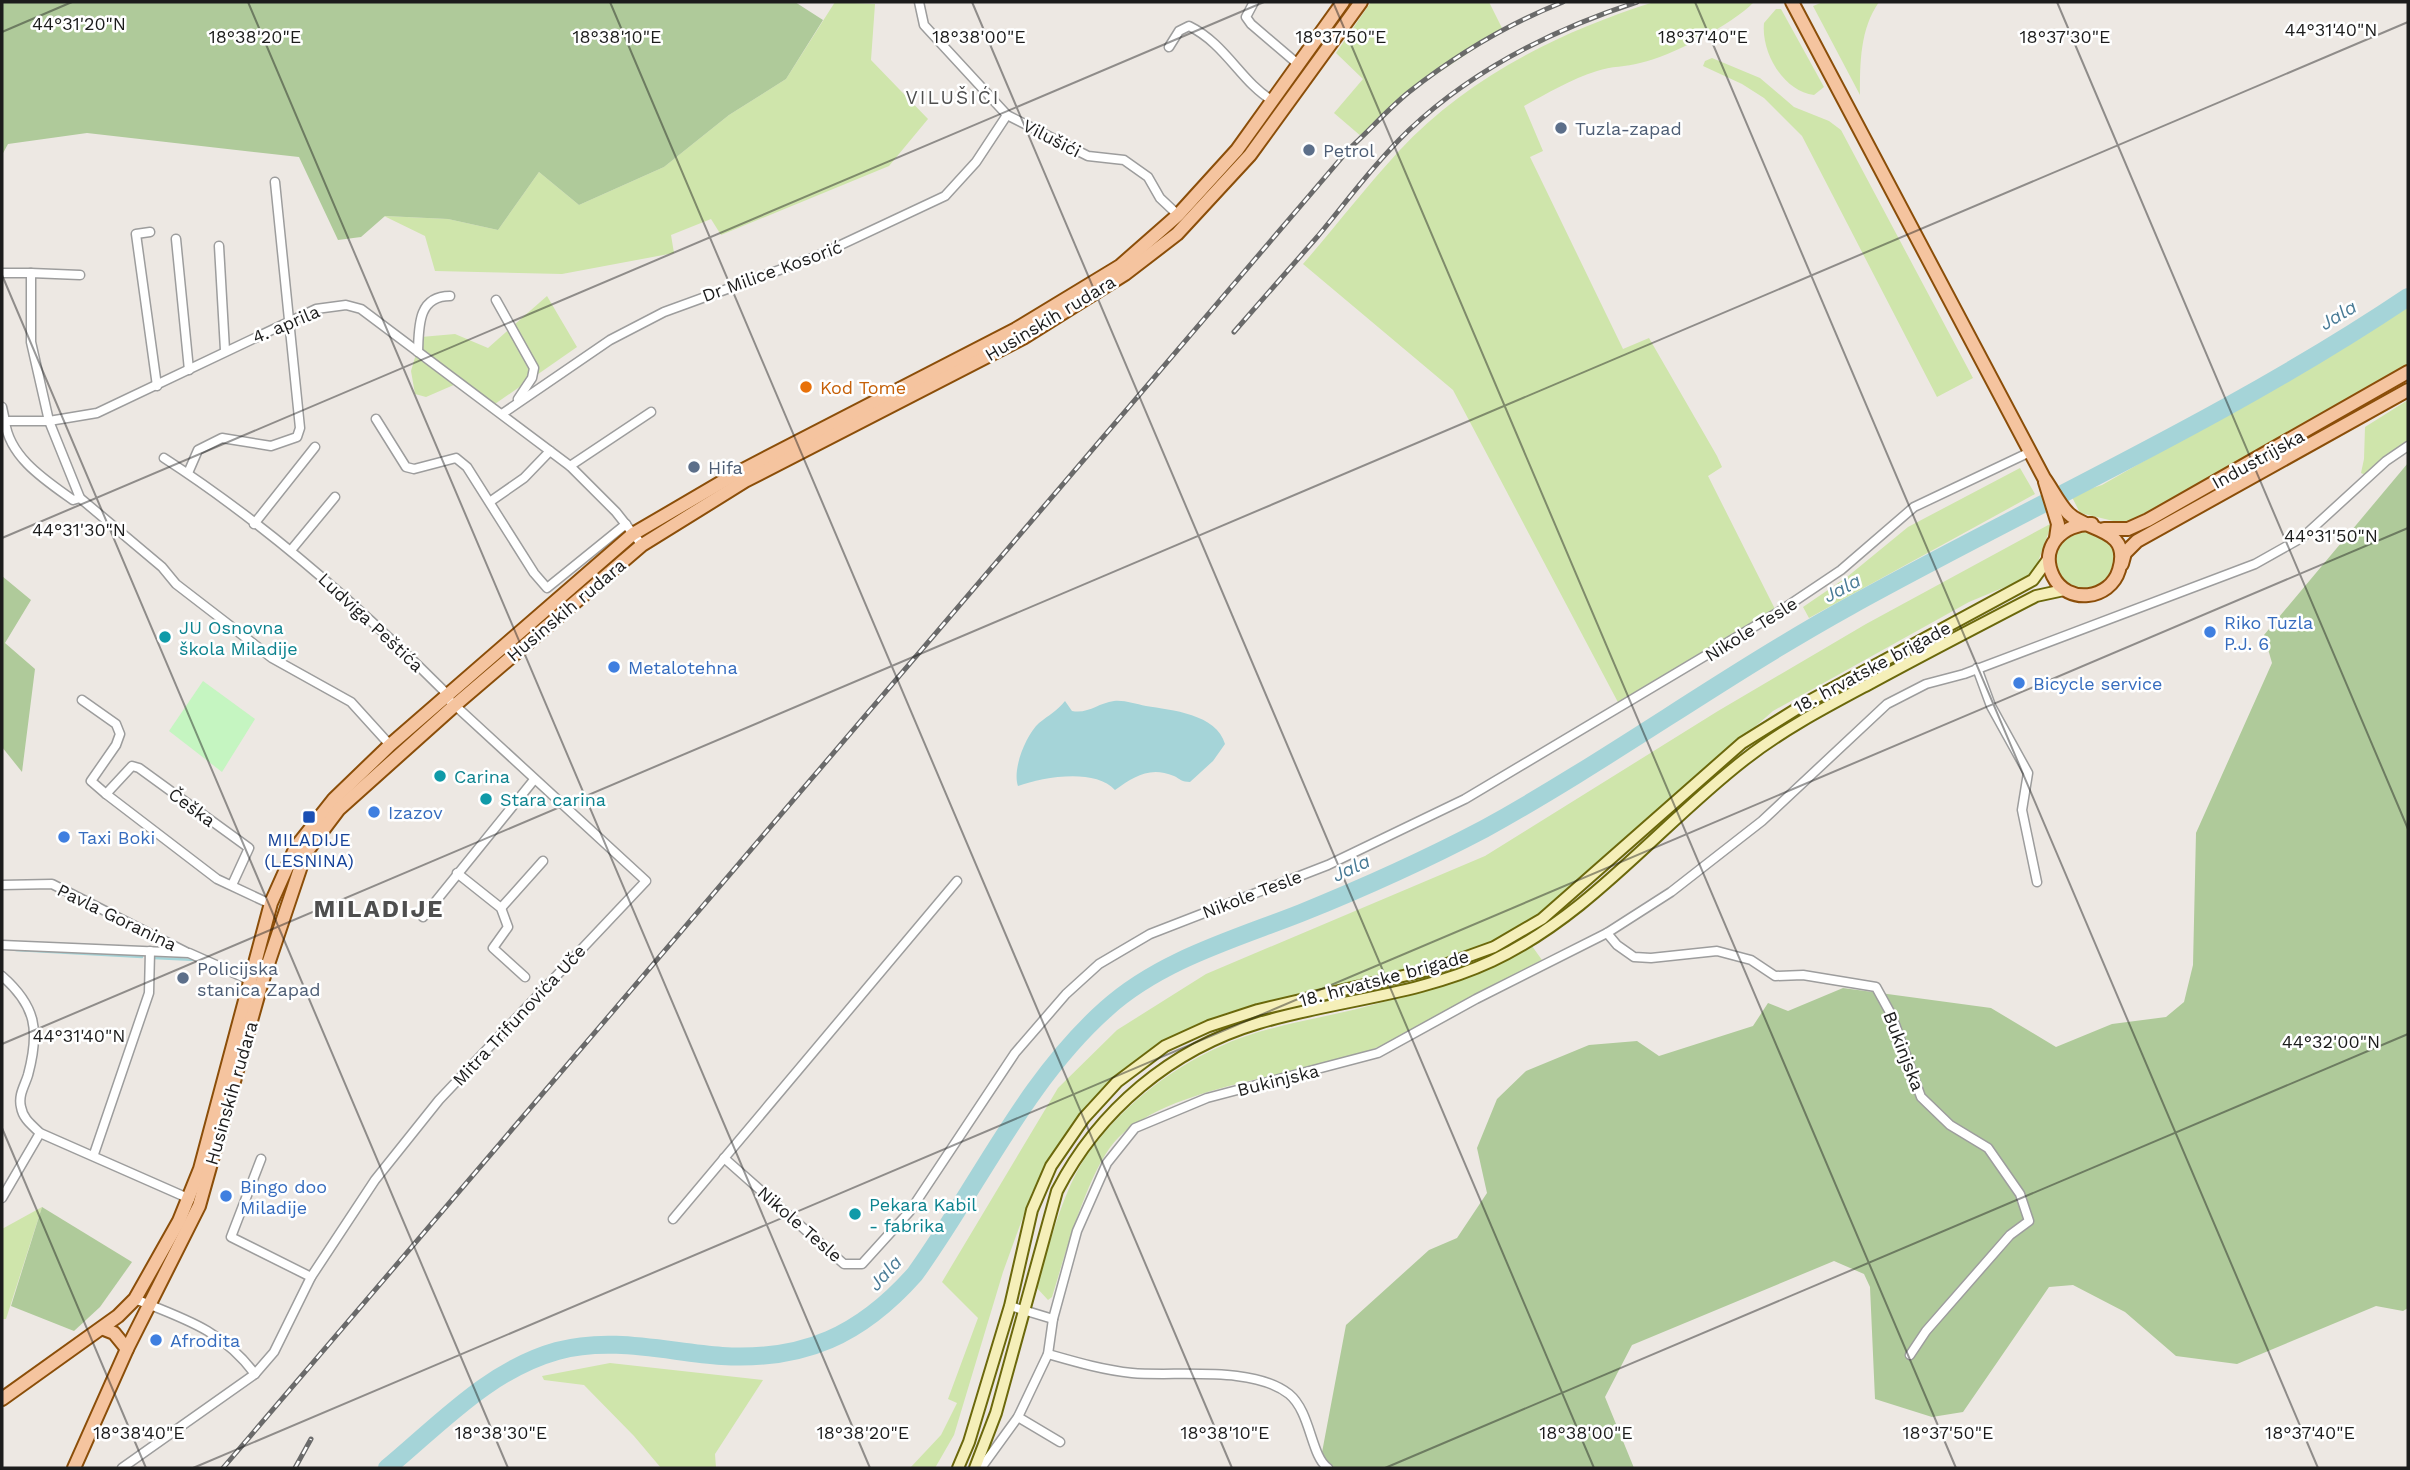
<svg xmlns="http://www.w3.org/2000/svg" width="2410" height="1470" font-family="'Work Sans',sans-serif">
	<rect width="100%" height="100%" fill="#ede8e3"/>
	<g fill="#cfe5ab">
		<polygon points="835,2 875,4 871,60 928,119 889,166 721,235 711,219 671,235 674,253 562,274 435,271 425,236 384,216 448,219 498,230 539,172 579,205 664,167 729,115 786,79"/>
		<polygon points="1371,2 1489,2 1503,30 1408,93 1362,137 1334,113 1363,79 1336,53"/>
		<path d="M1654 2H1754C1733 24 1670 57 1640 63 1626 67 1611 66 1597 71 1571 79 1548 93 1524 106L1543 151 1530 157 1623 349 1649 338 1717 456 1722 467 1708 476 1777 613 1621 708 1453 390 1303 264C1335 227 1366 187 1399 151 1466 78 1561 31 1654 2Z"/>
		<path d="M1823 2H1879C1860 29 1860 63 1860 95L1813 6Z"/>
		<path d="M1776 9H1781L1824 87 1814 95C1783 91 1761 52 1764 23Z"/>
		<polygon points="1712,58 1760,78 1794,107 1829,121 1841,130 1973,378 1937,397 1802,136 1764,98 1742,84 1703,66 1705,61"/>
		<polygon points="547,296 577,347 492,406 456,384 426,397 415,394 411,371 421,337 455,334 488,348"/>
		<polygon points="2408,305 2408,365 2126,524 2080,513 2071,495 2102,485 2240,406"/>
		<polygon points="2408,400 2408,446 2369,477 2361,473 2364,459 2365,427"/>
		<polygon points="2020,468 2035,494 1809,618 1803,607 1847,577 1908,527"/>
		<polygon points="2052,523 2035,570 2024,579 1969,602 1773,711 1540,914 1496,941 1458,956 1226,1013 1128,1067 1088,1103 1032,1192 1003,1272 954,1435 935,1468 910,1468 941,1435 957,1403 948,1399 978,1318 942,1282 1058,1088 1117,1030 1206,974 1485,856 1718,711 1866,624"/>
		<circle cx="2085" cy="560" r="30"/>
		<path d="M1532 946 1542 960C1491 987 1441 1019 1388 1043 1312 1076 1178 1081 1119 1137 1089 1166 1065 1255 1052 1297L1048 1300 1036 1287C1050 1246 1061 1195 1085 1158 1117 1111 1167 1070 1219 1047 1261 1027 1312 1020 1357 1009 1417 994 1477 974 1532 946Z"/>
		<polygon points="42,1207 6,1319 2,1319 2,1229"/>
		<polygon points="610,1363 763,1380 715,1454 716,1468 661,1468 634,1436 584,1385 544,1380 542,1376"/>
	</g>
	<g fill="#afca9a">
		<polygon points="2,2 795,2 823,20 786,79 729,115 664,167 579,205 539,172 498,230 448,219 385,216 361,237 338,240 299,157 87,133 8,144 2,155"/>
		<polygon points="2408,463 2408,1308 2403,1311 2376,1306 2237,1364 2176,1356 2125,1312 2073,1285 2049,1287 1963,1412 1932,1417 1875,1399 1870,1287 1864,1274 1834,1261 1632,1345 1605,1397 1634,1468 1328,1468 1320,1463 1346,1325 1429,1250 1457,1238 1487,1193 1477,1148 1497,1099 1526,1071 1589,1045 1637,1041 1659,1056 1753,1026 1768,1003 1788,1011 1843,988 1991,1008 2056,1047 2112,1024 2166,1017 2184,1002 2193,965 2196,833 2272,663 2264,635"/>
		<polygon points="2,576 31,600 5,643 35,669 22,772 2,747"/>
		<polygon points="42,1207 132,1262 100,1307 74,1331 11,1306"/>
	</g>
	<polygon fill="#c5f5c1" points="203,681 255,719 222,772 169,731"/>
	<path fill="#a5d4d8" d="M1065 701 1072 711C1089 714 1098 703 1114 701 1125 700 1135 704 1146 706 1171 710 1217 714 1225 744L1213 761 1190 782C1182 782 1180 779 1174 776 1149 766 1134 777 1115 790 1095 768 1043 777 1018 786 1012 769 1026 735 1039 723 1049 715 1057 711 1065 701Z"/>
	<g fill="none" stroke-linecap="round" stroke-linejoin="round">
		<g stroke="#a5d4d8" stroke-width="2.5">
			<polyline points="16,950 142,957"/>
			<polyline points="153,958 196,960"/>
		</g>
		<path stroke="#a5d4d8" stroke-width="18" d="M387 1468C440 1424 489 1370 557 1351 612 1336 667 1352 722 1356 804 1361 861 1335 915 1274 978 1187 1025 1081 1106 1009 1160 960 1235 939 1301 913 1363 888 1425 860 1484 829 1609 760 1725 675 1850 606 2036 503 2231 416 2408 297"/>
		<defs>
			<g id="street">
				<polyline points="919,2 924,25 1007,115 1088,156 1124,160 1148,177 1160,198 1178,215"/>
				<polyline points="1254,2 1246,17 1251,24 1299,65"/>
				<path d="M1169 47 1179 31 1189 26C1226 44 1241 82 1273 101"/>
				<polyline points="150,232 136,234 157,386"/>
				<polyline points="176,239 189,370"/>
				<polyline points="219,246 225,350"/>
				<polyline points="2,273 31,273"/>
				<polyline points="80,275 31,273 31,342 49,421 80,498 162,567 176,584 272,658 351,702 390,745"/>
				<polyline points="496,300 534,368 532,378 518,399"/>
				<path d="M418 352C419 328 417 296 450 296"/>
				<polyline points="2,407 5,421 49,421 97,413 316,309 346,305 361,309 570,466 616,512 642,545"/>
				<polyline points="502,414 610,340 664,312 815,257 945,196 976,162 1007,115"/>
				<polyline points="376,419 406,467 414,469 456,458 467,467 534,573 547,588 626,524"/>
				<path d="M5 421C9 457 45 480 73 500L80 498"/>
				<polyline points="570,466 651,412"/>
				<polyline points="188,473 198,450 222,438 271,446 297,437 300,428 275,182"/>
				<polyline points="491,501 524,478 550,451"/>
				<polyline points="254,524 315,447"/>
				<polyline points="292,549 335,497"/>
				<polyline points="1977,668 1991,706 2028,773 2022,810 2037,882"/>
				<polyline points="82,700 116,724 120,734 116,745 91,781 106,794"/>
				<polyline points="457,873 501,908 508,927 493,948 525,977"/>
				<polyline points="2,885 52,884 186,952"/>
				<polyline points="232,885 249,848 139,768 132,766 106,794 217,879 264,901 271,903"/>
				<polyline points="501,908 543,861"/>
				<polyline points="423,917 533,781"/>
				<polyline points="1607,933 1617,945 1634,957 1651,958 1717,951 1751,960 1775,976 1803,975 1876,987 1892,1016 1921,1097 1950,1125 1988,1148 2020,1194 2029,1221 2010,1235 1926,1331 1910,1355"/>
				<polyline points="2,945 189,953 252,981"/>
				<path d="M2 976C36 1006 40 1030 28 1075 25 1085 18 1095 21 1107 23 1119 32 1125 40 1133L190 1199"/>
				<polyline points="94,1154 149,993 150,951"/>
				<polyline points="724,1158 844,1264 862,1264 910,1211 1015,1053 1066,994 1099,964 1150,934 1328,865 1465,799 1777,613 1841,570 1914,507 2030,452"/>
				<polyline points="261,1159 231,1237 311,1277"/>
				<polyline points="2,1198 40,1133"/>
				<polyline points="673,1219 957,881"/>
				<path d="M135 1299C185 1319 222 1330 255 1374L274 1352 311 1277 375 1180 439 1100 646 881 447 698 444 691C357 604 266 524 164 458"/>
				<polyline points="1010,1306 1053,1319"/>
				<path d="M1048 1354C1076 1362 1103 1370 1132 1373 1175 1377 1252 1365 1289 1394 1311 1412 1311 1457 1328 1468"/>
				<polyline points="1018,1417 1060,1442"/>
				<polyline points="122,1468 255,1374"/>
				<polyline points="981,1468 1018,1417 1048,1354 1053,1319 1077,1231 1107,1163 1135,1128 1207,1098 1378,1053 1476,999 1607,933 1671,892 1762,821 1887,704 1926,684 1964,674 2255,564 2303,537 2386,461 2408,446"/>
			</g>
			<g id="secondary">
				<polyline points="958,1468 969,1442 1010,1306 1032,1210 1051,1166 1084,1118 1117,1082 1165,1046 1209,1026 1258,1010 1433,969 1494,947 1542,919 1742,743 1811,700 2033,580 2049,558"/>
				<path d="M975 1468 996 1413 1057 1191C1099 1110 1171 1049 1259 1023 1336 1000 1417 996 1492 961 1590 915 1659 826 1744 760 1782 730 1826 707 1869 684 1924 654 1980 625 2036 596L2064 590"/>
			</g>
			<g id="primary">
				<path d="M1792 2 2044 478C2052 489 2059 504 2068 513 2086 532 2132 527 2119 570 2110 600 2067 605 2053 576 2039 547 2063 523 2092 524"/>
				<polyline points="2045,482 2058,524 2056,538"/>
				<polyline points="2104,529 2128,529 2148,520 2408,372"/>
				<polyline points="2122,564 2125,553 2137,541 2408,390"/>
				<polyline points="104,1329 114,1333 127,1349"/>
				<polyline points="2,1399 118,1316 135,1299 179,1221 200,1169 271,903 296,847 334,799 390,745 633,534 739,472 1016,329 1120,266 1178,215 1237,150 1343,2"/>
				<polyline points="74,1468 127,1349 199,1206 261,985 305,854 339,809 454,706 642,545 745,481 1023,338 1125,274 1177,234 1250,155 1361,2"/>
			</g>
		</defs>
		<use href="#street" stroke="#9d9d9d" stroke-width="11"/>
		<use href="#secondary" stroke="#6b680b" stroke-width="14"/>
		<use href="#primary" stroke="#8b4e09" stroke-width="16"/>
		<use href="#street" stroke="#fff" stroke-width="8"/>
		<use href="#secondary" stroke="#f5efb9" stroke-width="10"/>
		<use href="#primary" stroke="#f5c49f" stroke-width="12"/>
		<defs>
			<g id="rail">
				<path d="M1234 332C1262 300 1290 268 1318 236 1347 201 1375 163 1408 131 1472 70 1554 29 1637 2"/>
				<path d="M223 1468 1350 148C1370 130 1388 109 1409 92 1456 55 1508 24 1563 2"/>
				<polyline points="295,1468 311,1439"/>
			</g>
		</defs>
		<use href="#rail" stroke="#6a6a6a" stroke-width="5"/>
		<use href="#rail" stroke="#fff" stroke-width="2.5" stroke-dasharray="8" stroke-linecap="butt"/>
	</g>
	<path fill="none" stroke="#1c1c1c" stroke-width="2" stroke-opacity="0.45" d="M248 2 870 1468M610 2 1232 1468M972 2 1594 1468M1333 2 1956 1468M1695 2 2318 1468M2057 2 2408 829M2 32 72 2M2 275 508 1468M2 538 1264 2M2 1044 2408 22M2 1128 146 1468M193 1468 2408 528M1385 1468 2408 1034"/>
	<g fill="#5c6f8a" stroke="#fff" stroke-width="2.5">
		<circle cx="1561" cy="128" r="7"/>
		<circle cx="1309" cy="150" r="7"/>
		<circle cx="694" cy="467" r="7"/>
		<circle cx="183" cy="978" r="7"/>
	</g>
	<circle fill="#e8710a" stroke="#fff" stroke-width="2.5" cx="806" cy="387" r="7"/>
	<g fill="#3f7fe0" stroke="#fff" stroke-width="2.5">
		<circle cx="2210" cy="632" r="7"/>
		<circle cx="614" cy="667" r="7"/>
		<circle cx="2019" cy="683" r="7"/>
		<circle cx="374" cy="812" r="7"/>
		<circle cx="64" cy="837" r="7"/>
		<circle cx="226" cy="1196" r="7"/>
		<circle cx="156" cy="1340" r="7"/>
	</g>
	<g fill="#0f9aa8" stroke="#fff" stroke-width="2.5">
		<circle cx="165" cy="637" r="7"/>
		<circle cx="440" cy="776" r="7"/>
		<circle cx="486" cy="799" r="7"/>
		<circle cx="855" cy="1214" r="7"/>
	</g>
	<rect fill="#1a4fb4" stroke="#fff" stroke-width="2.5" x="302" y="810" width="14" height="14" rx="3.5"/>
	<g text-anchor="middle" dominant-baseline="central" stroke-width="5" stroke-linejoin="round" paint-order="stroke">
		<g font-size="18" fill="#4e5e75" stroke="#fff" text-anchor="start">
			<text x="1575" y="128">Tuzla-zapad</text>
			<text x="1323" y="150">Petrol</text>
			<text x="708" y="467">Hifa</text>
			<text x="197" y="968">Policijska<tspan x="197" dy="21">stanica Zapad</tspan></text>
		</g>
		<g font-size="18" fill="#1c1c1c" stroke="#fff">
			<text transform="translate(1052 138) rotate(27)">Vilušići</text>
			<text transform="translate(772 271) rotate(-20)">Dr Milice Kosorić</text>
			<text transform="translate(1050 318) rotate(-31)">Husinskih rudara</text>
			<text transform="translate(286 324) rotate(-23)">4. aprila</text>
			<text transform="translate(2258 459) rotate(-29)">Industrijska</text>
			<text transform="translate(566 610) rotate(-40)">Husinskih rudara</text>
			<text transform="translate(371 622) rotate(43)">Ludviga Peštića</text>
			<text transform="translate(1751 629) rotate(-32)">Nikole Tesle</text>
			<text transform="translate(1872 667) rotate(-28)">18. hrvatske brigade</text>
			<text transform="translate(192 807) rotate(36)">Češka</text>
			<text transform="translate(1252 894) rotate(-21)">Nikole Tesle</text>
			<text transform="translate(117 917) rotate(26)">Pavla Goranina</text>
			<text transform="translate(1384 978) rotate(-15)">18. hrvatske brigade</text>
			<text transform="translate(519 1015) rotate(-47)">Mitra Trifunovića Uče</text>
			<text transform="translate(1904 1051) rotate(69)">Bukinjska</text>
			<text transform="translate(1278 1080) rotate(-14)">Bukinjska</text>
			<text transform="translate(231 1093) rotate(-74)">Husinskih rudara</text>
			<text transform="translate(800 1224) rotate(41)">Nikole Tesle</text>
		</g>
		<g font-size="18" fill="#c56008" stroke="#fff" text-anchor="start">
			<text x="820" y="387">Kod Tome</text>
		</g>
		<g font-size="18" fill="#366cbe" stroke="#fff" text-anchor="start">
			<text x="2224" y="622">Riko Tuzla<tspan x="2224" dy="21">P.J. 6</tspan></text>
			<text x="628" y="667">Metalotehna</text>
			<text x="2033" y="683">Bicycle service</text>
			<text x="388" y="812">Izazov</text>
			<text x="78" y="837">Taxi Boki</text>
			<text x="240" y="1186">Bingo doo<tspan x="240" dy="21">Miladije</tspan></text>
			<text x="170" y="1340">Afrodita</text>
		</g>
		<g font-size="18" fill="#0d838f" stroke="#fff" text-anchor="start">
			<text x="179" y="627">JU Osnovna<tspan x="179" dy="21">škola Miladije</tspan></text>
			<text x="454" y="776">Carina</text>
			<text x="500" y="799">Stara carina</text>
			<text x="869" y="1204">Pekara Kabil<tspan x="869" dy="21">- fabrika</tspan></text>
		</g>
		<g font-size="18" fill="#164399" stroke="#fff">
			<text x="309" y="839">MILADIJE<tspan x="309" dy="21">(LESNINA)</tspan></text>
		</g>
		<g font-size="19" letter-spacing="2" fill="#4f4f4f" stroke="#fff">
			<text x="953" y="97">VILUŠIĆI</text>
		</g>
		<g font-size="19" font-style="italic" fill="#497b96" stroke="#fff">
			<text transform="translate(2338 315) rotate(-31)">Jala</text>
			<text transform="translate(1842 588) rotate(-28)">Jala</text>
			<text transform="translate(1351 868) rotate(-25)">Jala</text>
			<text transform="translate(885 1273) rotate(-48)">Jala</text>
		</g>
		<g font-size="24" font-weight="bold" letter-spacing="2" fill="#4f4f4f" stroke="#fff">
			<text x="379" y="909">MILADIJE</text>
		</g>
	</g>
	<g font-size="18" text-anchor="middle" fill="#1c1c1c" stroke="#fff" stroke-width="5" stroke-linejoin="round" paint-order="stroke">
		<text x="79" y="30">44°31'20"N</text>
		<text x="2331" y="36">44°31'40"N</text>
		<text x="255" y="43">18°38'20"E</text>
		<text x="617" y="43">18°38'10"E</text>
		<text x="979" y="43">18°38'00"E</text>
		<text x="1341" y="43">18°37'50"E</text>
		<text x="1703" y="43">18°37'40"E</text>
		<text x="2065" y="43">18°37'30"E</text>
		<text x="79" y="536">44°31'30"N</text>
		<text x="2331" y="542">44°31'50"N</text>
		<text x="79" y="1042">44°31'40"N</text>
		<text x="2331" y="1048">44°32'00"N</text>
		<text x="139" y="1439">18°38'40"E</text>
		<text x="501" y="1439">18°38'30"E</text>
		<text x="863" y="1439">18°38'20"E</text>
		<text x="1225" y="1439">18°38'10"E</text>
		<text x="1586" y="1439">18°38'00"E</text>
		<text x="1948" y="1439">18°37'50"E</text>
		<text x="2310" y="1439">18°37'40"E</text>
	</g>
	<rect width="2410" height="1470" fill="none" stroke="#1c1c1c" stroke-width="7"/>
</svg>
